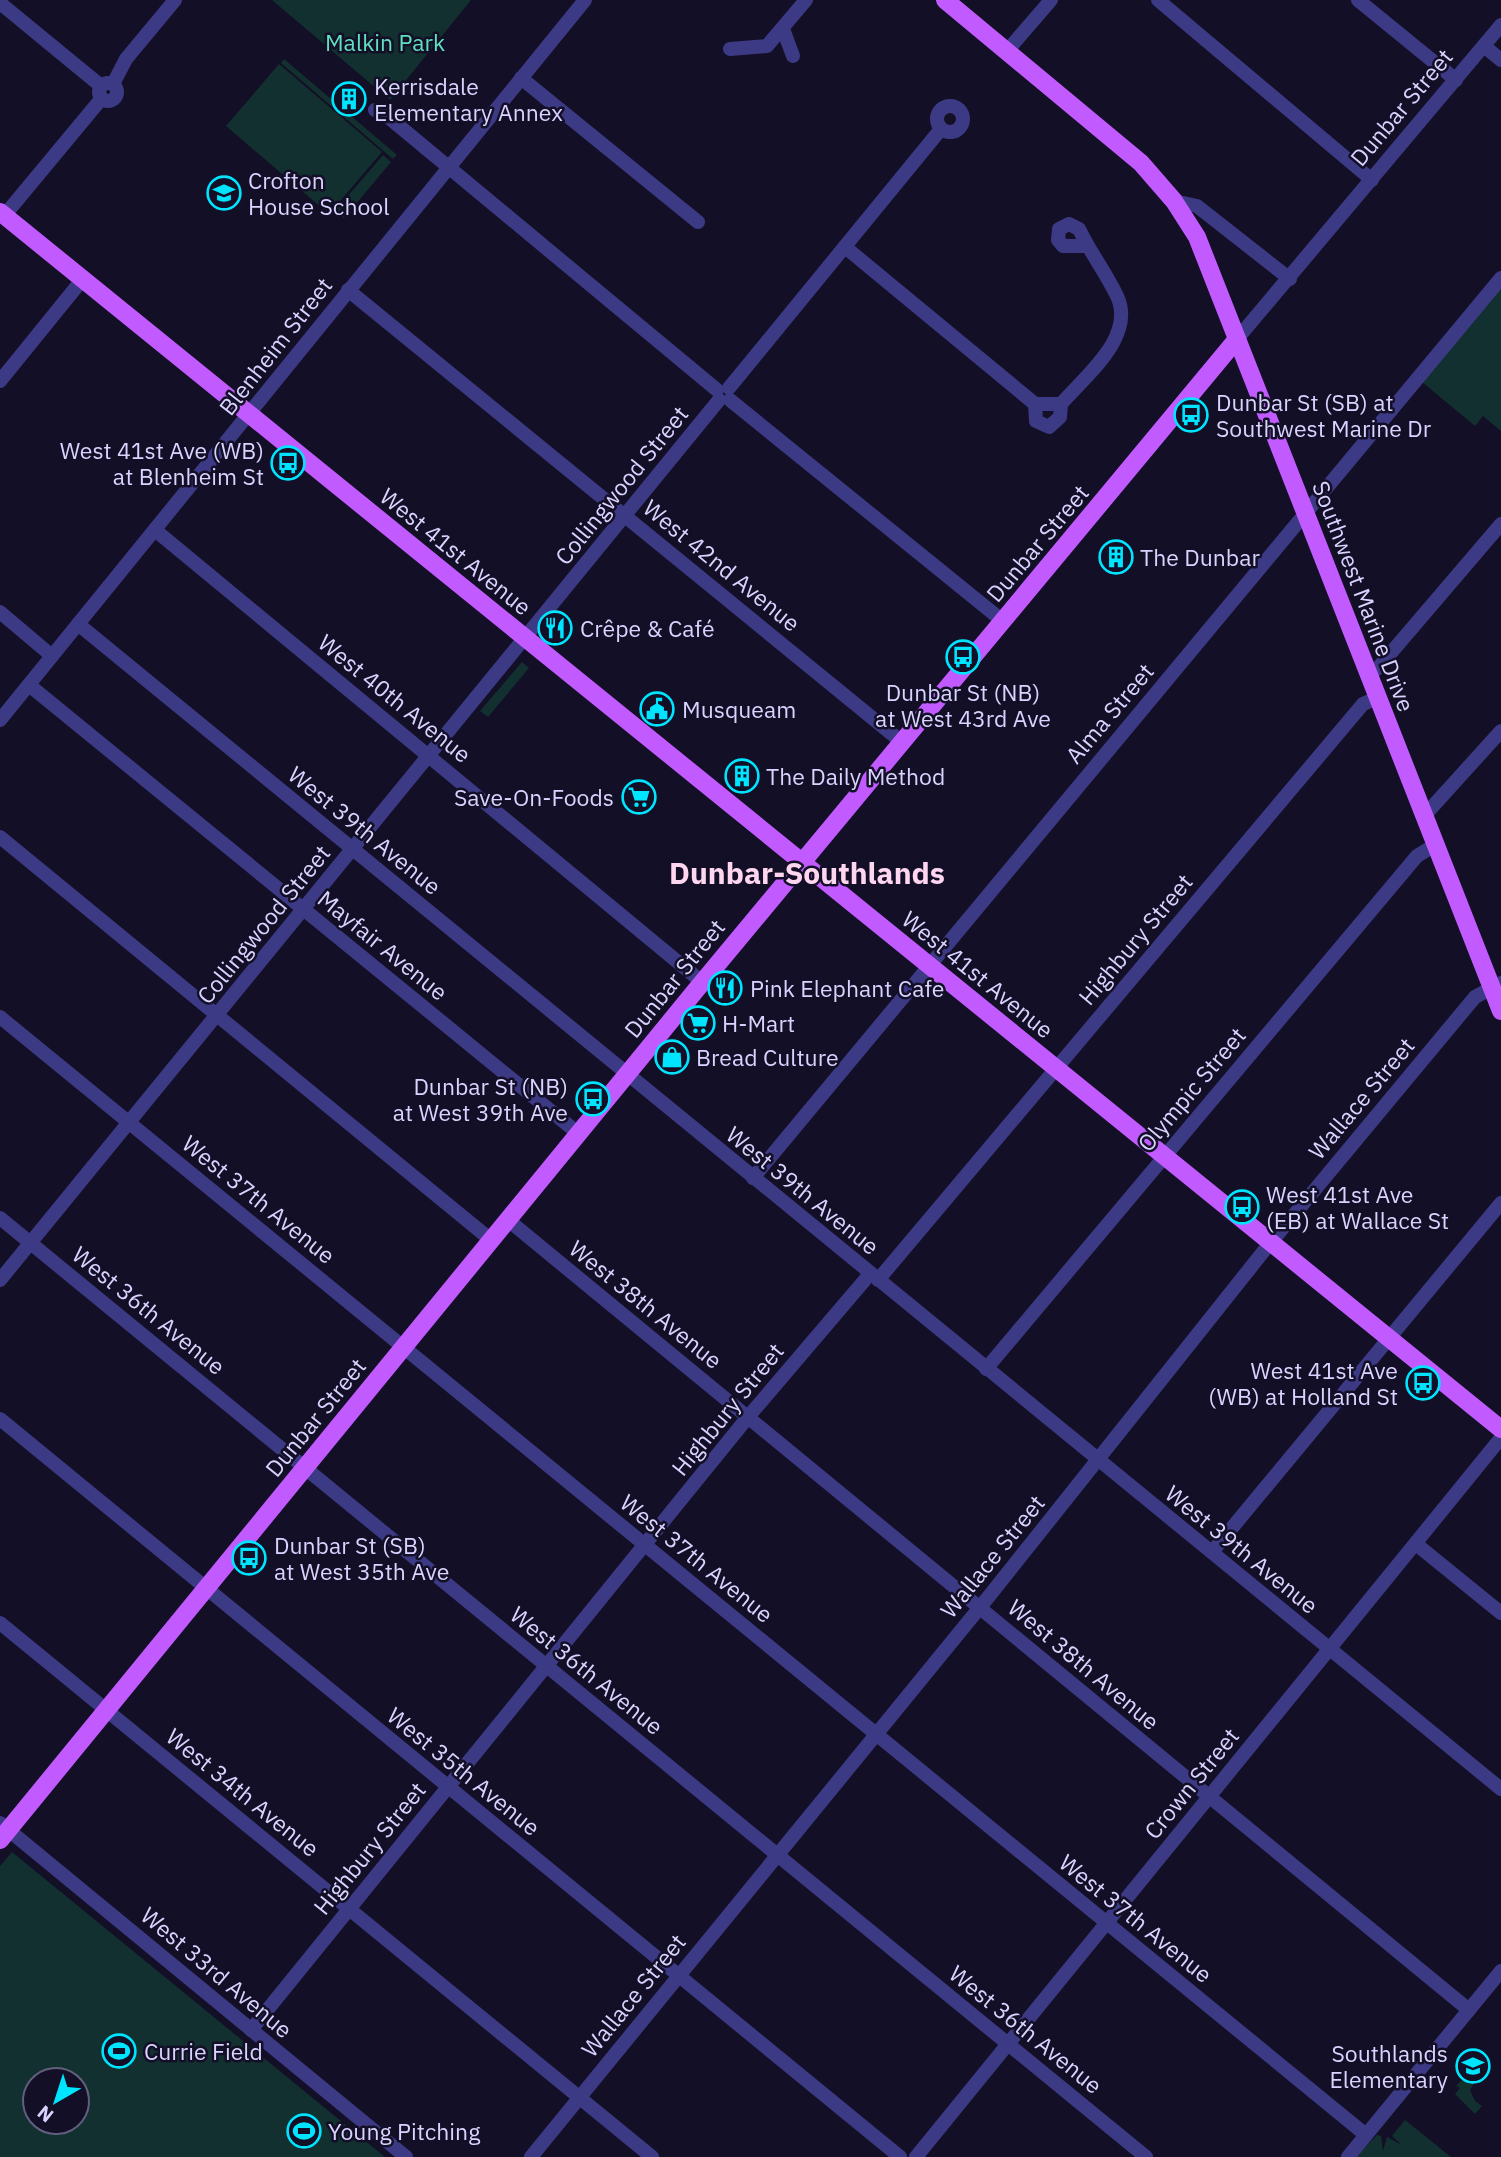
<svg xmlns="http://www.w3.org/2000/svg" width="1501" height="2157" font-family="'IBM Plex Sans',sans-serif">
	<rect width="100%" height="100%" fill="#130f26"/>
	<g fill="#12302f" fill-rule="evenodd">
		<polygon points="272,0 471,0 390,100"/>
		<polygon points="284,59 397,155 393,159 281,63"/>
		<polygon points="279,64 382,152 329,214 226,126"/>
		<polygon points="383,155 391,162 344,218 335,211"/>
		<polygon points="1501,287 1501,431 1483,416 1475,426 1422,382"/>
		<polygon points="522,662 529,668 488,717 480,711"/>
		<path d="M12 1852 385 2157H0V1866ZM77 2080V2122H35V2080Z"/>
		<polygon points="1485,2065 1470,2090 1475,2101 1482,2106 1475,2114 1455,2094 1460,2088 1456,2086 1469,2073"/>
		<polygon points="1405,2120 1451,2157 1355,2157 1377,2135 1381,2136 1383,2151 1387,2137 1402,2145 1392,2136"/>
	</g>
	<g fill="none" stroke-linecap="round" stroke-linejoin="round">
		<g stroke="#3d3a85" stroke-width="14">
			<polyline points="1158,0 1372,180"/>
			<polyline points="1358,0 1456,80"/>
			<polyline points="0,3 101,86"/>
			<polyline points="783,29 793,56"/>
			<polyline points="1484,46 1501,60"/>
			<polyline points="730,49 767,46 806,0"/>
			<polyline points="1007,51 1051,0"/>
			<polyline points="521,78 698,222"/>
			<circle cx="108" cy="92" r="9"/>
			<polyline points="113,84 126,59 175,0"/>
			<circle cx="950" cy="119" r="13"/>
			<polyline points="375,110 387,116 717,390"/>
			<polyline points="1174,201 1197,206 1290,279"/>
			<polyline points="4,216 102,98"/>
			<path d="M845 247 1035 404H1061C1086 375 1136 337 1117 296 1106 273 1090 252 1079 229L1069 224 1059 229 1058 240 1063 246H1087"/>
			<polyline points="348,290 903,743"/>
			<polyline points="1237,339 1501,25"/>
			<polyline points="0,381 82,280"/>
			<polyline points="729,388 941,129"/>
			<polyline points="730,400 1004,622"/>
			<polyline points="1035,404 1036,421 1049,427 1060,417 1061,404"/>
			<polyline points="155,530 702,982"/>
			<polyline points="0,612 52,656"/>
			<polyline points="78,624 1501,1789"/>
			<polyline points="1368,675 1378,668 1501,524"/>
			<polyline points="29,685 579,1134"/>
			<polyline points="0,720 585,0"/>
			<polyline points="1424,816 1501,731"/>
			<polyline points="0,837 491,1240"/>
			<polyline points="0,1017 1366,2135"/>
			<polyline points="753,1178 1501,278"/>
			<polyline points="0,1218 1146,2157"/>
			<polyline points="508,1220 1469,2010"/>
			<polyline points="0,1280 719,400"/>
			<polyline points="878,1280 1363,704 1377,698"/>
			<polyline points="986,1369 1417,856 1435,845"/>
			<polyline points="0,1419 900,2157"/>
			<polyline points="1416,1544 1501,1613"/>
			<polyline points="1212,1552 1501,1203"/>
			<polyline points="0,1623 652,2157"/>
			<polyline points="0,1823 406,2157"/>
			<polyline points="251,2030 748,1417 870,1274"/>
			<polyline points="531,2157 990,1595 1263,1252 1475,997 1501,983"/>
			<polyline points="916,2157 1501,1438"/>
			<polyline points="1348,2157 1501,1971"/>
		</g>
		<g stroke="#c25bff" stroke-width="18">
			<polyline points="945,0 1141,163 1174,201 1197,237 1501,1011"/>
			<polyline points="0,212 1501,1429"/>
			<polyline points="0,1840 696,990 1237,339"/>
		</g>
	</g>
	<defs>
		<symbol id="building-ring" viewBox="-11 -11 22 22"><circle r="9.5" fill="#130f26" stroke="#00e5ff" stroke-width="1.5"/><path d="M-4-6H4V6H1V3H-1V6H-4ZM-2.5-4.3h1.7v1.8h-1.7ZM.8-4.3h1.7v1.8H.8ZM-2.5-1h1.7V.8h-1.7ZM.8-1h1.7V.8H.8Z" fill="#00e5ff"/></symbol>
		<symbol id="school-ring" viewBox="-11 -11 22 22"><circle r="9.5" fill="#130f26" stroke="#00e5ff" stroke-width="1.5"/><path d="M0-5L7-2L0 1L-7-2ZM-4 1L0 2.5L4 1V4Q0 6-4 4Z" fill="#00e5ff"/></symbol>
		<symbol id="bus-ring" viewBox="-11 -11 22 22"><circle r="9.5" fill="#130f26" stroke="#00e5ff" stroke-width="1.5"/><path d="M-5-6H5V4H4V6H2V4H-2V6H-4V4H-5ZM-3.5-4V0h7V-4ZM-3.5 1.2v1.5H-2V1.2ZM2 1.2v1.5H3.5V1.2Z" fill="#00e5ff"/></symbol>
		<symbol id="restaurant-ring" viewBox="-11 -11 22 22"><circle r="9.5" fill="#130f26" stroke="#00e5ff" stroke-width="1.5"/><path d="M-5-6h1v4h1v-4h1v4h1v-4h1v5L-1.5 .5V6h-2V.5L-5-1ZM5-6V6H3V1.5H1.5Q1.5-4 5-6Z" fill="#00e5ff"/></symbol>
		<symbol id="civic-ring" viewBox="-11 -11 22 22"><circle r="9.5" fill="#130f26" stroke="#00e5ff" stroke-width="1.5"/><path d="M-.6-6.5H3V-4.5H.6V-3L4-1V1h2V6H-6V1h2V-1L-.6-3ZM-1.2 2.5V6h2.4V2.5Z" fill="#00e5ff"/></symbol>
		<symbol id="supermarket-ring" viewBox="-11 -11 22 22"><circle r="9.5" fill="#130f26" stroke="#00e5ff" stroke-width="1.5"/><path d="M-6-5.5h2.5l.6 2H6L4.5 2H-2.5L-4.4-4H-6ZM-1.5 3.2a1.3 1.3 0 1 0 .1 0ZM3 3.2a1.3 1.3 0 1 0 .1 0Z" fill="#00e5ff"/></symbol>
		<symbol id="shop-ring" viewBox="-11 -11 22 22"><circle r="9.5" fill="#130f26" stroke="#00e5ff" stroke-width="1.5"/><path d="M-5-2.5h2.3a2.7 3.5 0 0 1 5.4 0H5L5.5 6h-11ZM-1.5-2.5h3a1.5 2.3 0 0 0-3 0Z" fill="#00e5ff"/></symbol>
		<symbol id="stadium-ring" viewBox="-11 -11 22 22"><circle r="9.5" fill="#130f26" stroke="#00e5ff" stroke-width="1.5"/><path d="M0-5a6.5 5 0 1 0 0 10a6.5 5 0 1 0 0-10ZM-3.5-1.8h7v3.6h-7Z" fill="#00e5ff"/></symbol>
	</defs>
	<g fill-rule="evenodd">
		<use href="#building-ring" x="330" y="80" width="38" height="38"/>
		<use href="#school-ring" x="205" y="174" width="38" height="38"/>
		<use href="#bus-ring" x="1172" y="396" width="38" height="38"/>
		<use href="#bus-ring" x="269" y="444" width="38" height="38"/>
		<use href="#building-ring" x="1097" y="538" width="38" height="38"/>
		<use href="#restaurant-ring" x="536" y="609" width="38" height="38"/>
		<use href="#bus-ring" x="944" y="638" width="38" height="38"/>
		<use href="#civic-ring" x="638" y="690" width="38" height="38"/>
		<use href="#building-ring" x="723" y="757" width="38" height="38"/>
		<use href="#supermarket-ring" x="620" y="778" width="38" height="38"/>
		<use href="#restaurant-ring" x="706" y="969" width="38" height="38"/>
		<use href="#supermarket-ring" x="679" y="1004" width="38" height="38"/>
		<use href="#shop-ring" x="653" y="1038" width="38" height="38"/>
		<use href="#bus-ring" x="574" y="1080" width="38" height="38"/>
		<use href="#bus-ring" x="1223" y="1188" width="38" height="38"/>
		<use href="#bus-ring" x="1404" y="1364" width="38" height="38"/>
		<use href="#bus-ring" x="230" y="1539" width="38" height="38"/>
		<use href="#stadium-ring" x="100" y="2032" width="38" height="38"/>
		<use href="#school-ring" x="1454" y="2047" width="38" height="38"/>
		<use href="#stadium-ring" x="285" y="2112" width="38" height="38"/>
	</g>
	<g text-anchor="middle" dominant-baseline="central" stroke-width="5" stroke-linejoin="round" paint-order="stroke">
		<g font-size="23" fill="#5fe0c0" stroke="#130f26">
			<text x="385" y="42">Malkin Park</text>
		</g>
		<g font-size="23" fill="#d9d4ff" stroke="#130f26" text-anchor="start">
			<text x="374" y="86">Kerrisdale<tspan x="374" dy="26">Elementary Annex</tspan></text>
			<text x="248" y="180">Crofton<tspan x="248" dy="26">House School</tspan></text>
			<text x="1216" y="402">Dunbar St (SB) at<tspan x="1216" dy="26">Southwest Marine Dr</tspan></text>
			<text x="264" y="450" text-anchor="end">West 41st Ave (WB)<tspan x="264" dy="26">at Blenheim St</tspan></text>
			<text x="1140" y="557">The Dunbar</text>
			<text x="580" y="628">Crêpe &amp; Café</text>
			<text x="963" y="692" text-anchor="middle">Dunbar St (NB)<tspan x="963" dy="26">at West 43rd Ave</tspan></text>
			<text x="682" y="709">Musqueam</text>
			<text x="766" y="776">The Daily Method</text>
			<text x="614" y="797" text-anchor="end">Save-On-Foods</text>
			<text x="750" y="988">Pink Elephant Cafe</text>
			<text x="722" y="1023">H-Mart</text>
			<text x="696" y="1057">Bread Culture</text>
			<text x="568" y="1086" text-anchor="end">Dunbar St (NB)<tspan x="568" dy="26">at West 39th Ave</tspan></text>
			<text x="1266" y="1194">West 41st Ave<tspan x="1266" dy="26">(EB) at Wallace St</tspan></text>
			<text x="1398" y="1370" text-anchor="end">West 41st Ave<tspan x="1398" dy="26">(WB) at Holland St</tspan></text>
			<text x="274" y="1545">Dunbar St (SB)<tspan x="274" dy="26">at West 35th Ave</tspan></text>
			<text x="144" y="2051">Currie Field</text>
			<text x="1448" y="2053" text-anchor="end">Southlands<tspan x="1448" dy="26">Elementary</tspan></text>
			<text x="328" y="2131">Young Pitching</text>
		</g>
		<g font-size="23" fill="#d9d4ff" stroke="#130f26">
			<text transform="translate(1401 107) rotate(-50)">Dunbar Street</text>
			<text transform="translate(275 346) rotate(-52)">Blenheim Street</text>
			<text transform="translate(621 485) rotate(-51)">Collingwood Street</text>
			<text transform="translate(1037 543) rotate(-50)">Dunbar Street</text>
			<text transform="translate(456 551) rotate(39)">West 41st Avenue</text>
			<text transform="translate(722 565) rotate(39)">West 42nd Avenue</text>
			<text transform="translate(1364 596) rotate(69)">Southwest Marine Drive</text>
			<text transform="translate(395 698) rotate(39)">West 40th Avenue</text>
			<text transform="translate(1109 713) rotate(-50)">Alma Street</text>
			<text transform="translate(365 830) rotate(39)">West 39th Avenue</text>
			<text transform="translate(263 924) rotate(-51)">Collingwood Street</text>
			<text transform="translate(1135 939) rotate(-50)">Highbury Street</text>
			<text transform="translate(383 945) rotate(39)">Mayfair Avenue</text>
			<text transform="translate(978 974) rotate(39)">West 41st Avenue</text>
			<text transform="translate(674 978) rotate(-51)">Dunbar Street</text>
			<text transform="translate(1191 1089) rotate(-50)">Olympic Street</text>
			<text transform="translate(1361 1098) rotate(-50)">Wallace Street</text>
			<text transform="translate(803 1190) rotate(39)">West 39th Avenue</text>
			<text transform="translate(259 1199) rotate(39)">West 37th Avenue</text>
			<text transform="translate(646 1304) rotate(39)">West 38th Avenue</text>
			<text transform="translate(149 1310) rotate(39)">West 36th Avenue</text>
			<text transform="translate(727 1409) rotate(-51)">Highbury Street</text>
			<text transform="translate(315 1417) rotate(-51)">Dunbar Street</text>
			<text transform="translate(1242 1549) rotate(39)">West 39th Avenue</text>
			<text transform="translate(992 1556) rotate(-51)">Wallace Street</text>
			<text transform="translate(697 1558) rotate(39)">West 37th Avenue</text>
			<text transform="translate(1084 1664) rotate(40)">West 38th Avenue</text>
			<text transform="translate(587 1670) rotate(39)">West 36th Avenue</text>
			<text transform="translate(464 1771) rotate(39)">West 35th Avenue</text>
			<text transform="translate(1191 1783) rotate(-51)">Crown Street</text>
			<text transform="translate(243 1792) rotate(39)">West 34th Avenue</text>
			<text transform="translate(369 1848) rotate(-51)">Highbury Street</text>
			<text transform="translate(1136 1918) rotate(39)">West 37th Avenue</text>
			<text transform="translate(217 1972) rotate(40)">West 33rd Avenue</text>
			<text transform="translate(633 1995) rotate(-51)">Wallace Street</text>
			<text transform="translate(1026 2029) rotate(39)">West 36th Avenue</text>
		</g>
		<g font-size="30" font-weight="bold" fill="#ffd6f0" stroke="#130f26">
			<text x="807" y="872">Dunbar-Southlands</text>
		</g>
	</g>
	<g transform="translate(56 2101) rotate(219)"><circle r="33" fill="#130f26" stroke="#625e7d" stroke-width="2"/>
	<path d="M0-5L12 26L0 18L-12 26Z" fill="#00e5ff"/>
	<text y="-10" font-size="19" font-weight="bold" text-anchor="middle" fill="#d9d4ff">N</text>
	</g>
</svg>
